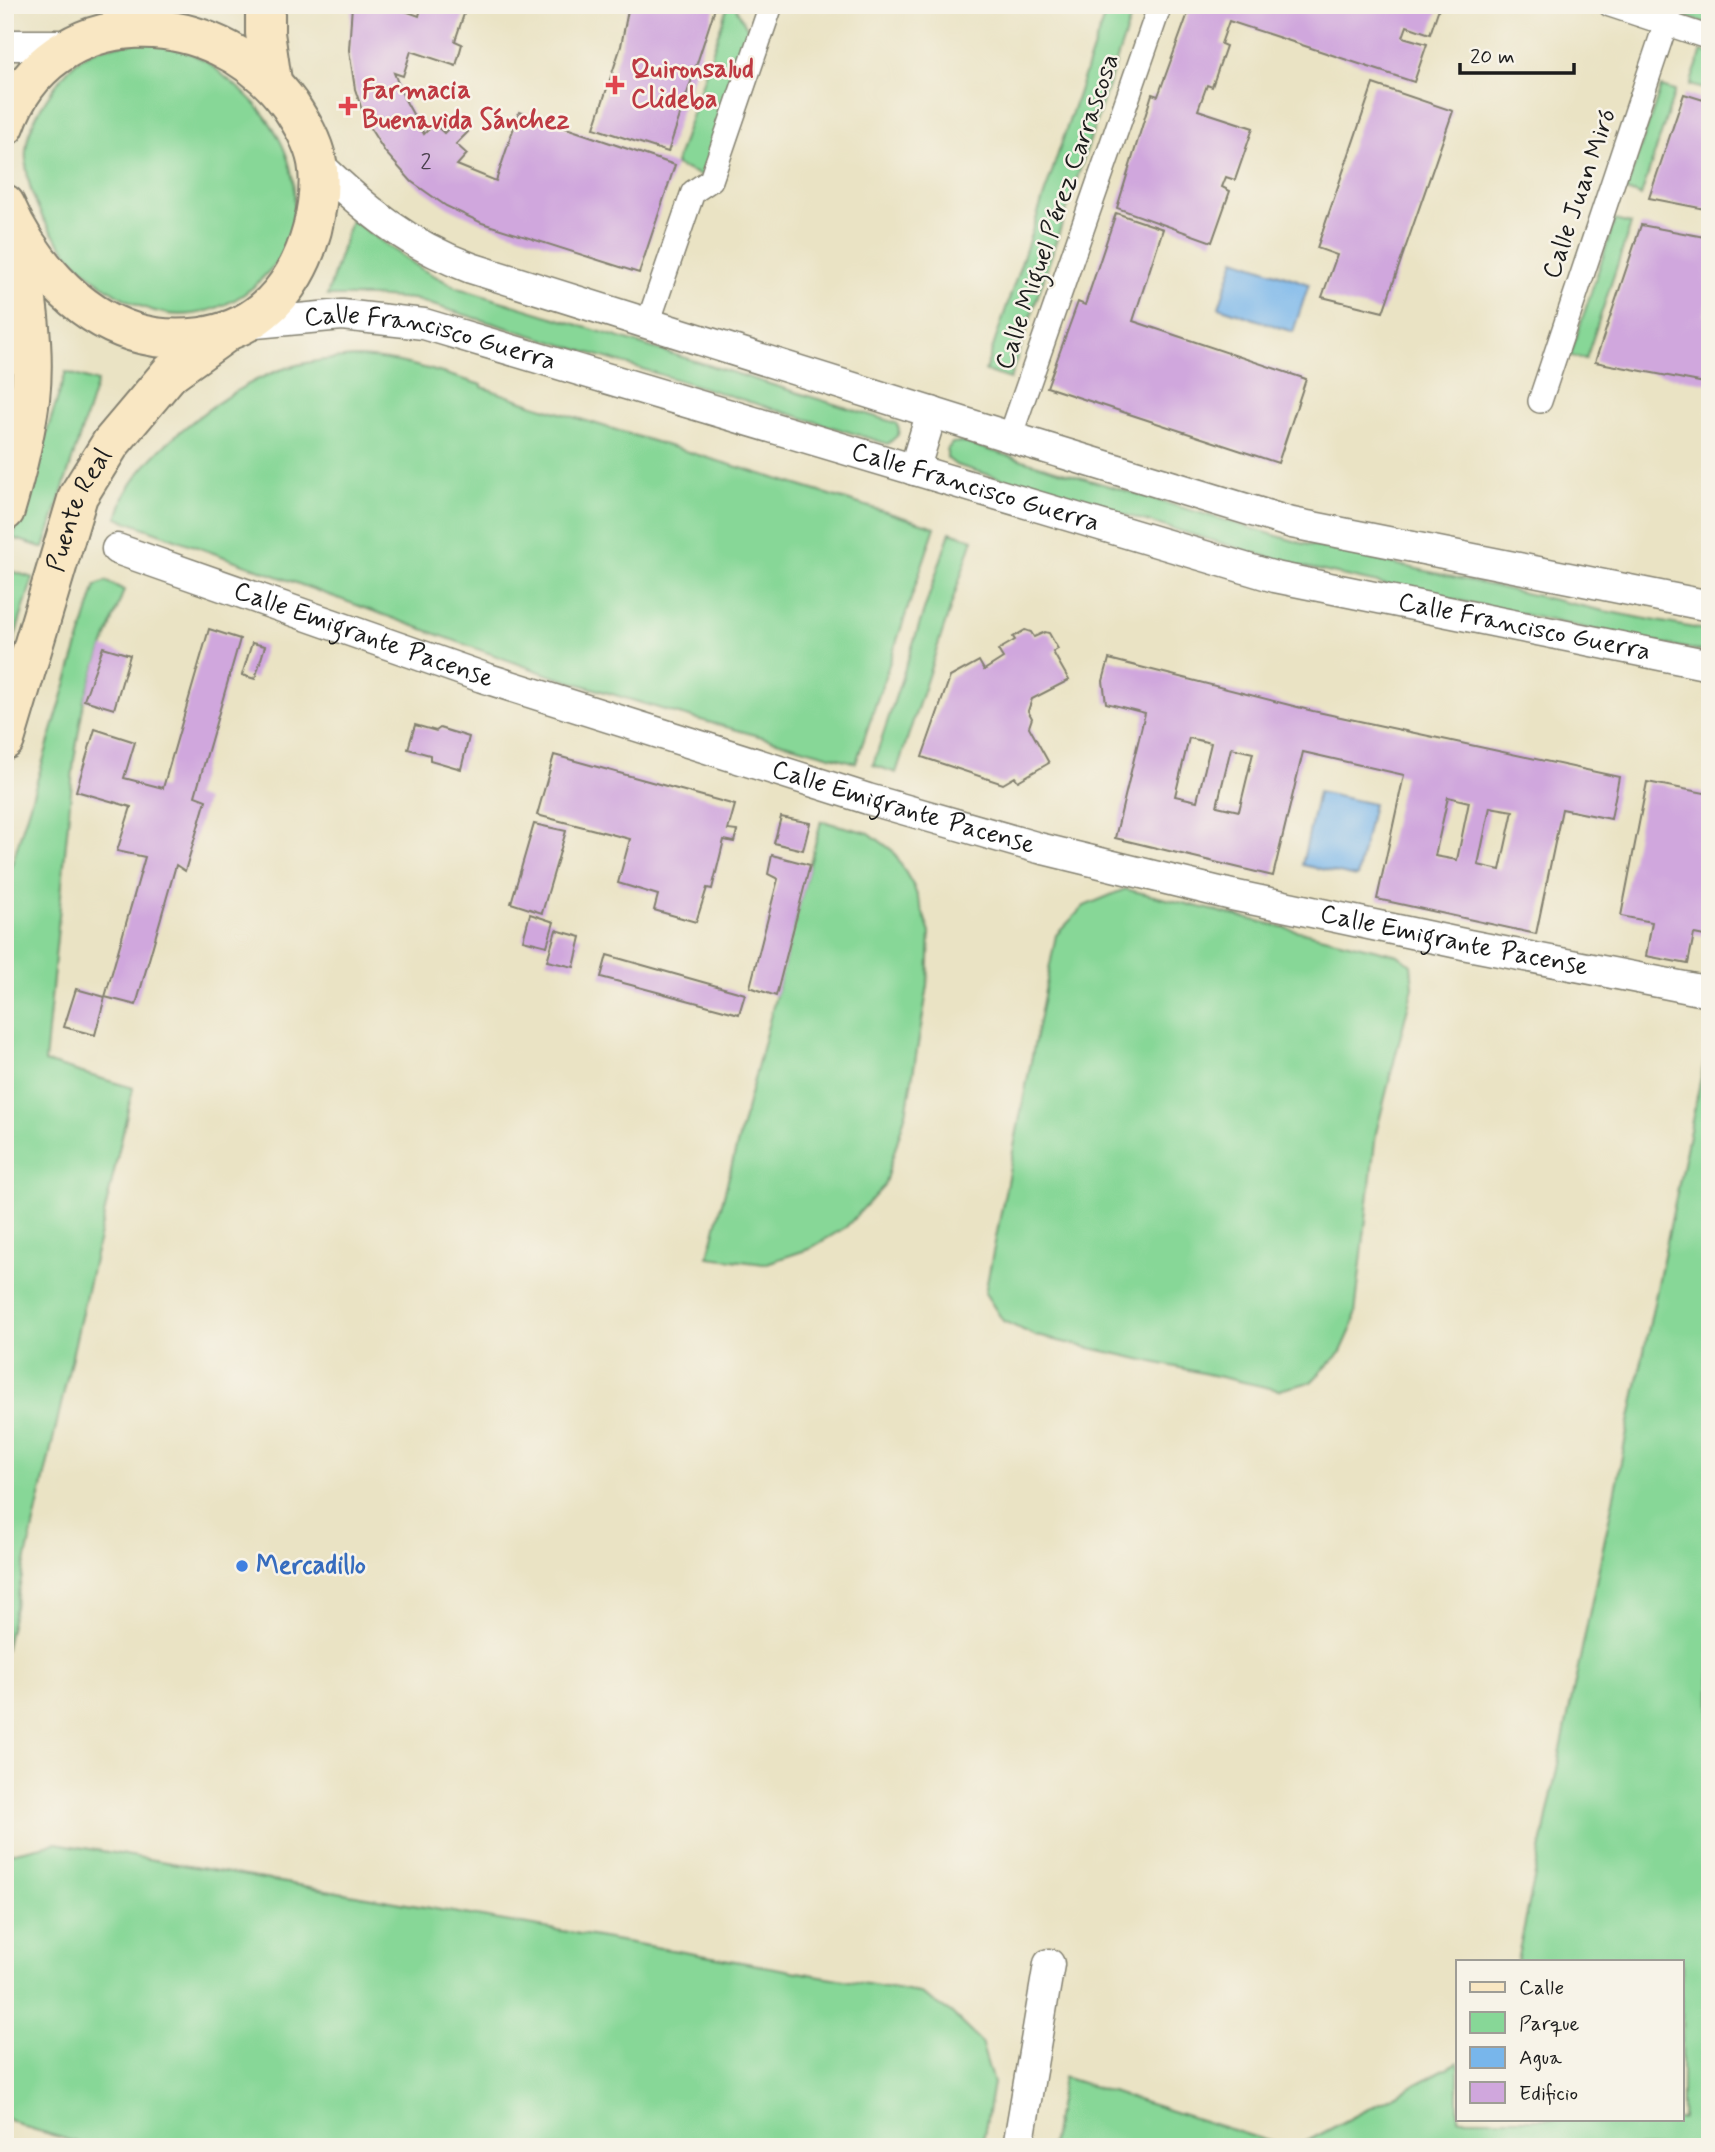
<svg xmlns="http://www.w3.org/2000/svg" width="1715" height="2152" font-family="Mynerve,sans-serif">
	<rect width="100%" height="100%" fill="#f7f3e8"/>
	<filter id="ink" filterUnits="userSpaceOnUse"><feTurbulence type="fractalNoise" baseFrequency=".0143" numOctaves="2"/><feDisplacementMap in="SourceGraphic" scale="14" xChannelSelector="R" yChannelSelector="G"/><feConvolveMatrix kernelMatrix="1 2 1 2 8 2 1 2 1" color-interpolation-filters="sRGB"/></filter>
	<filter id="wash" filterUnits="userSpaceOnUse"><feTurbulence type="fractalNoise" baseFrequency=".00686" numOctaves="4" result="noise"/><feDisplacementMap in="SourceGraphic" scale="28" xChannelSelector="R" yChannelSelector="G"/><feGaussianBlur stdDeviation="1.57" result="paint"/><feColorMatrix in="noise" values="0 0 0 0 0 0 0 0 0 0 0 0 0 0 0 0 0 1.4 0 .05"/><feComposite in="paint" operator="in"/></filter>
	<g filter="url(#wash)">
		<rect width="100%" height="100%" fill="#eae3c4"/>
		<g fill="#87d797" stroke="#527a5a" stroke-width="2">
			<polygon points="728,5 734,5 753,38 705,177 675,165"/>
			<polygon points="1108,5 1135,5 1010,379 985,371"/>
			<polygon points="1687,5 1697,5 1696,10 1710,15 1710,25 1683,16"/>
			<path d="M149 40C167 46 188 51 204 60 213 65 221 74 229 80 271 113 298 157 294 211 293 223 291 238 286 248 278 263 264 277 252 288 230 306 197 318 168 314 99 303 21 222 26 150 28 128 39 109 51 92 62 77 74 59 92 52 107 45 132 43 149 40Z"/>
			<polygon points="1702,51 1710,54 1710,91 1690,85"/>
			<polygon points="1661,87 1675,91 1641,196 1626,191"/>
			<polygon points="351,220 423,270 458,288 896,423 899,429 898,435 888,444 413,299 370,296 327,296"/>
			<polygon points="1615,220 1631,224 1586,359 1570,356"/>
			<path d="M360 357C402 359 442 373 482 385V387L534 405 935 527 856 763 668 711 549 675 117 518C120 510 122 501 126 493 153 445 229 388 280 370 306 361 333 358 360 357Z"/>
			<polygon points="66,372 97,382 44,548 13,538"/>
			<polygon points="962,442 1301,543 1604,611 1710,631 1710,653 1599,631 1295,565 956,465 947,458 947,450 952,443"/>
			<polygon points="950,532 973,539 896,773 873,765"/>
			<polygon points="5,569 33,578 5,669"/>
			<polygon points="106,581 124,590 84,700 74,760 45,1062 133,1088 5,1651 5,887 96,585"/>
			<polygon points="821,821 869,833 893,851 914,887 930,933 928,986 907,1109 884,1186 846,1227 809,1249 764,1264 708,1257"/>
			<polygon points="1125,889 1398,955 1411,965 1413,987 1376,1133 1354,1323 1341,1352 1311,1382 1279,1390 1036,1336 1003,1321 985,1293 1056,935 1084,906"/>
			<polygon points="1710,1034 1710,2147 1296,2147 1458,2062 1458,2119 1682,2119 1682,1961 1517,1961"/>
			<polygon points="56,1843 919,1993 951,2013 981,2042 993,2083 982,2147 93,2147 25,2127 5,2117 5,1854"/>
			<polygon points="1063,2077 1287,2147 1051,2147"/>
		</g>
		<g fill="#78b6eb" stroke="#4a6984" stroke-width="2">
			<polygon points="1235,259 1309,284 1293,332 1219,307"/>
			<polygon points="1318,792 1373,804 1357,877 1302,865"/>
		</g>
		<g id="blocks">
			<g fill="#d0a7dd" fill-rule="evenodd">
				<polygon points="352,5 394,5 394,7 419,16 422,5 467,5 455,41 462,44 456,66 411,51 403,76 394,73 404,98 424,134 434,124 444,133 456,121 468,132 456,144 467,154 457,165 496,181 519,112 675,165 639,273 482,223 446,206 412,182 385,152 368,125 361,107 355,89 349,50"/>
				<polygon points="629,5 716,5 668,152 594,128 621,46"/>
				<polygon points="1191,5 1302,5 1314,9 1316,5 1440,5 1430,34 1407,26 1403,37 1427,44 1414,82 1229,21 1221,44 1226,46 1212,87 1207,85 1198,110 1253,128 1235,180 1226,177 1222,187 1230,191 1212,242 1117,208 1152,94 1158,96"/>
				<polygon points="1373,84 1453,111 1383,312 1322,297 1337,255 1317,248"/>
				<polygon points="1684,94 1710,102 1710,210 1649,198"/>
				<polygon points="1116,213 1163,229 1133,321 1306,379 1278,463 1047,387 1078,302 1085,305"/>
				<polygon points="1641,225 1710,238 1710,304 1707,303 1704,317 1710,318 1710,384 1595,362"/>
				<polygon points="209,629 240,639 195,796 206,800 185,871 176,865 136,1005 105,997 145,857 117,851 131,807 76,791 95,729 135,742 124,778 163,788"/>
				<polygon points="1025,630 1031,632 1034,637 1045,632 1049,633 1058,649 1053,652 1069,680 1032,699 1028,711 1032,718 1029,727 1049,763 1018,781 1015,777 1003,784 922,757 950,677 979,661 984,670 1003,658 998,650 1015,640 1013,637"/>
				<polygon points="252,643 265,646 255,679 242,675"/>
				<polygon points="103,647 130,655 114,709 84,700"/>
				<path d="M1109 659 1313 711 1619 777 1611 819 1562 809 1536 934 1377 899 1404 775 1303 752 1273 876 1115 838 1145 713 1106 703 1103 681ZM1189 738 1211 743 1197 801 1175 796ZM1231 748 1253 753 1239 811 1217 806ZM1448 797 1469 802 1457 860 1435 856ZM1490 807 1513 811 1500 870 1478 865Z"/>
				<polygon points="415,725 436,731 440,728 469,737 461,769 430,760 430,755 408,749"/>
				<polygon points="554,755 735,805 728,830 737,831 734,842 724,840 712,889 707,888 696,922 654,910 658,895 618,883 630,839 537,815"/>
				<polygon points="1647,782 1710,794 1710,937 1694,934 1688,964 1646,956 1652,922 1621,916"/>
				<polygon points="781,817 810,823 803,850 774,843"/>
				<polygon points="534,824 566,831 542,913 511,903"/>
				<polygon points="772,855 810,865 776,996 750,987 778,879 768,874"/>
				<polygon points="530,914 554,922 547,946 523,940"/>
				<polygon points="556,930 581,937 574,967 547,961"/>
				<polygon points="607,955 745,994 739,1014 601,977"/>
				<polygon points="76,989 105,997 95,1035 64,1027"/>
			</g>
		</g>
	</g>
	<g filter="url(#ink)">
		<use href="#blocks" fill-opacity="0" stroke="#838070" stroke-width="2"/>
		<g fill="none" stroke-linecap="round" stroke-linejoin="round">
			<defs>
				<g id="pedestrian">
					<polyline points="1610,5 1710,38"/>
					<polyline points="648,323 693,192 711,180 771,5"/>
					<polyline points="1540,401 1672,5"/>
					<polyline points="1010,437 1160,5"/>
				</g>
				<g id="minor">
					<polyline points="5,45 57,45"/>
					<path d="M317 163C367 211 405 243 471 268L1010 437 1292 523 1710 606"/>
					<path id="s1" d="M244 324 342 315 424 324 1275 577 1710 665"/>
					<polyline points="914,470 932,412"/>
					<path id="s2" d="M117 549 482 677 868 799 1039 848 1232 895 1468 945 1710 992"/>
					<polyline points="1018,2147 1049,1964"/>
				</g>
				<g id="secondary">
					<polyline points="265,5 265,33 272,81"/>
					<path d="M5 126C49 0 214 0 290 105 301 122 313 141 317 162 321 184 317 209 312 230 304 260 288 291 263 311 246 325 223 334 201 337 178 340 155 339 133 332 75 314 28 258 5 204"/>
					<path d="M5 511C16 474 25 437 30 399 36 347 26 287 16 237"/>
					<path id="s3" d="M5 740 78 496 111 443 170 373 223 335"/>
				</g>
			</defs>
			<use href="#pedestrian" stroke="#838070" stroke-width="26"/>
			<use href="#minor" stroke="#838070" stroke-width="33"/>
			<use href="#secondary" stroke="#838070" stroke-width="42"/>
			<use href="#pedestrian" stroke="#fff" stroke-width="23"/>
			<use href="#minor" stroke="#fff" stroke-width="30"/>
			<use href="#secondary" stroke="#f9e7c3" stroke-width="38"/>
		</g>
	</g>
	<g fill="#e0444e" stroke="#f7f3e8" stroke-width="2.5">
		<path d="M611.5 74.5h7v7h7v7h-7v7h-7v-7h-7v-7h7z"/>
		<path d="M344.5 95.5h7v7h7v7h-7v7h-7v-7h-7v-7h7z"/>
	</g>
	<circle fill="#3f7fe0" stroke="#f7f3e8" stroke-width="2.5" cx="242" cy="1566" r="7"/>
	<g text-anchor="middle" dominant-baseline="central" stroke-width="5" stroke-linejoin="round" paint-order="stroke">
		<g font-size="23" fill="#493f4c">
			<text x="426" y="163">2</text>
		</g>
		<g font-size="26" font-weight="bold" fill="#be3a42" stroke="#f7f3e8" text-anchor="start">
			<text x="631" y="70">Quironsalud<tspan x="631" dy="30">Clideba</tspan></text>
			<text x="362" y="91">Farmacia<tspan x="362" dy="30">Buenavida Sánchez</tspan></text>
		</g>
		<g font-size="26" fill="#1c1c1c" stroke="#f7f3e8">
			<text transform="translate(1580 194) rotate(-71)">Calle Juan Miró</text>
			<text transform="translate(1058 212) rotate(-71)">Calle Miguel Pérez Carrascosa</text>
			<text stroke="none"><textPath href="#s1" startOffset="189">Calle Francisco Guerra</textPath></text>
			<text stroke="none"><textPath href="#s1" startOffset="756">Calle Francisco Guerra</textPath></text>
			<text stroke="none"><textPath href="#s3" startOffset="242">Puente Real</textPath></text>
			<text stroke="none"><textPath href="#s1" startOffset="1323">Calle Francisco Guerra</textPath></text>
			<text stroke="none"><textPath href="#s2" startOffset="261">Calle Emigrante Pacense</textPath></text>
			<text stroke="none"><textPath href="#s2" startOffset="828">Calle Emigrante Pacense</textPath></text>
			<text stroke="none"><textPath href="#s2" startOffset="1395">Calle Emigrante Pacense</textPath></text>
		</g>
		<g font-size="26" font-weight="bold" fill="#366cbe" stroke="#f7f3e8" text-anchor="start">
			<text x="256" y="1566">Mercadillo</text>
		</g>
	</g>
	<rect width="1715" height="2152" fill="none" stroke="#f7f3e8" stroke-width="28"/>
	<rect x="1456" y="1960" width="228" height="161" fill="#f7f3e8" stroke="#9f9d96" stroke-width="2"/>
	<rect x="1470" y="1982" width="35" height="10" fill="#f9e7c3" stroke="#9f9d96" stroke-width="2"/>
	<text x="1519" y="1994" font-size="21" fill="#1c1c1c">Calle</text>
	<rect x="1470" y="2012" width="35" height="21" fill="#87d797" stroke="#9f9d96" stroke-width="2"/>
	<text x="1519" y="2030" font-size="21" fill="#1c1c1c">Parque</text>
	<rect x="1470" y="2047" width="35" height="21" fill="#78b6eb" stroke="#9f9d96" stroke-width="2"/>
	<text x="1519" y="2064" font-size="21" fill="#1c1c1c">Agua</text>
	<rect x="1470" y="2082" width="35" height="21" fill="#d0a7dd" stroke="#9f9d96" stroke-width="2"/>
	<text x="1519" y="2100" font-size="21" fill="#1c1c1c">Edificio</text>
	<path d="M1460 63v10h114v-10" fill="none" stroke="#1c1c1c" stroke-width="3.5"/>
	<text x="1470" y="63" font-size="21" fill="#1c1c1c" stroke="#f7f3e8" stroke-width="5" paint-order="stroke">20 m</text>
</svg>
